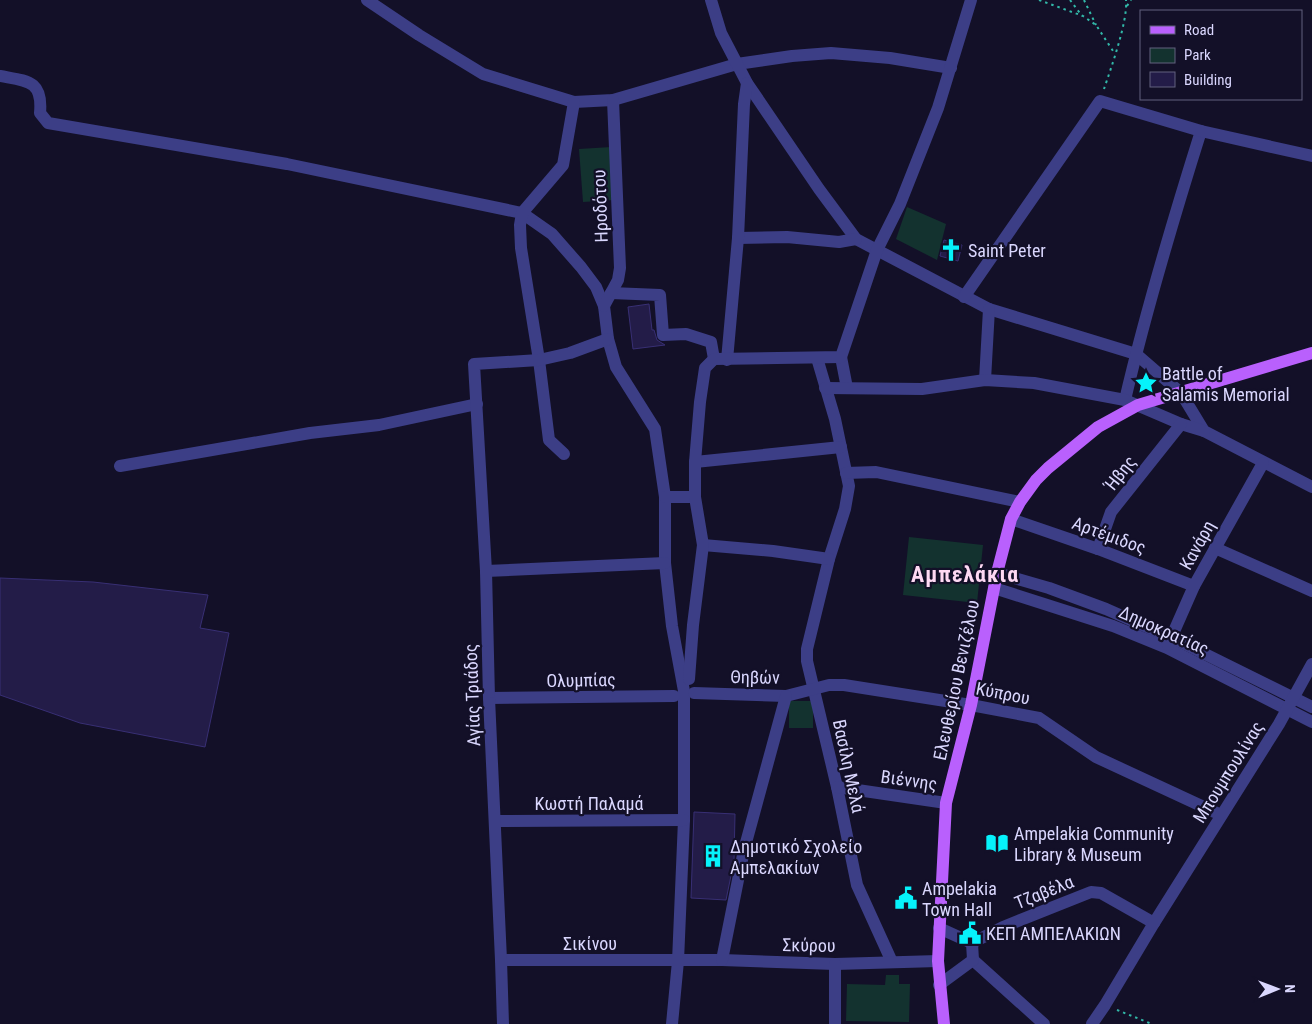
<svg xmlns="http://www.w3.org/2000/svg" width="1312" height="1024" font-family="'Roboto Condensed',sans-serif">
	<rect width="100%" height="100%" fill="#131028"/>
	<g fill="#13322f">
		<polygon points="611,147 614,200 583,202 579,149"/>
		<polygon points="907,207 946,224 937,260 896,239"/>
		<polygon points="909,537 983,545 977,603 903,595"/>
		<rect x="789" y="701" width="24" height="27"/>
		<polygon points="886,975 899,975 899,984 910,984 909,1022 846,1021 847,984 885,985"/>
	</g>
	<g fill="#231c48" stroke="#382f74">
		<polygon points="944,240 962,245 958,261 940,256"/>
		<polygon points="649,304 652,330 654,330 657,340 665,345 633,349 628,307"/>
		<polygon points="0,578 93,582 208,595 200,628 229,633 205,747 80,723 0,695"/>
		<polygon points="694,812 735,814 734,861 726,900 691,898"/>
	</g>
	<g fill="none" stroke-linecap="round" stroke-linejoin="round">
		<g stroke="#32b8a8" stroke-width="2" stroke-dasharray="2.5 4" stroke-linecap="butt">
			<polyline points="1039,0 1083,16 1096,25 1115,54"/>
			<polyline points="1070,0 1082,16"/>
			<polyline points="1084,0 1096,25"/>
			<polyline points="1127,6 1131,0"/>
			<path d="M1104 89C1111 68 1128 21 1126 0"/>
			<polyline points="1117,1010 1152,1024"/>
		</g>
		<g stroke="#3c3e86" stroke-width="12">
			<polyline points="367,0 419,35 483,74 574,102 613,100 737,64 792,56 831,53 890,58 951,68"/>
			<polyline points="711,0 721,33 747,83 819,189 856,239 989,309 1136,354 1181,393 1204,431 1312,487"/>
			<path d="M0 76C27 81 43 80 40 113L48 123 287 164 522 213 552 234 581 267 596 287 604 306 608 339 616 367 655 429 665 497V563L672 626 684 691V820L678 961 672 1024"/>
			<path d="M1201 131C1173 220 1146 310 1125 400L1181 424 1204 431"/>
			<polyline points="738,238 787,237 839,242 856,239"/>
			<polyline points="611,293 660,295 663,335 686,334 711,342 714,359"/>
			<polyline points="964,297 1100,101 1201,131 1312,156"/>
			<polyline points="604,306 618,280 620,268 613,100"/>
			<polyline points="841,357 847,388"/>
			<polyline points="817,358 835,419 849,486 845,509 829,559 807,649 807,661 837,787 857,885 892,962"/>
			<polyline points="727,360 738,238 744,104 747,83"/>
			<polyline points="985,380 989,309"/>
			<polyline points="825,388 922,389 985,380 1034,383 1125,400"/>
			<polyline points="564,454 549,440 539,360 521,248 520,225 522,213 563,165 574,102"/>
			<polyline points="695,462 841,447"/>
			<polyline points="120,466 310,433 379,425 477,404"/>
			<polyline points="846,473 876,472 1020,502"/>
			<polyline points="665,497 695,497"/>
			<polyline points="1011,519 1098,549 1194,586"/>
			<polyline points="703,545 773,551 829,559"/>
			<polyline points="1215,548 1312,591"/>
			<polyline points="1098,549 1111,512 1181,424"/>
			<polyline points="486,571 665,563"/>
			<polyline points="997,573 1049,588 1106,609 1185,644 1312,707"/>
			<polyline points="994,588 1113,626 1167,648 1312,722"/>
			<polyline points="1168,645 1194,586 1263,463"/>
			<polyline points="689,679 693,625 703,545 695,497 695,462 700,402 705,368 714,359 841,357 877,250 900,204 938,108 971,0"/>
			<polyline points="694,693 786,696 829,685 844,685 971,705 1039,718 1096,757 1221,815"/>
			<polyline points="489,698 674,696"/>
			<polyline points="837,787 946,803"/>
			<polyline points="495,821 684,820"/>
			<polyline points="939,928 972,943"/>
			<polyline points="501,960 722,960 835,964 938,961"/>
			<polyline points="722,960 744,850 786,696"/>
			<polyline points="973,960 1044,1024"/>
			<polyline points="939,985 973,960 972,943 1003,927 1091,892 1101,893 1154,923"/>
			<polyline points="503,1024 501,960 489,698 486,571 474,364 539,360 570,353 608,339"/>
			<polyline points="835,1024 835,964"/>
			<polyline points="1092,1024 1105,1005 1154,923 1279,724 1312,664"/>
		</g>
		<polyline stroke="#b960fd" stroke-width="12" points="944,1024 938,961 946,803 971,705 997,573 1011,519 1020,502 1036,480 1048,468 1098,427 1138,405 1312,353"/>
	</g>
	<defs>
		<symbol id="church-bare" viewBox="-9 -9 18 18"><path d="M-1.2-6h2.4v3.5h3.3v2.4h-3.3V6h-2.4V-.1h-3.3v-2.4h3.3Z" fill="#06f2fb" stroke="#131028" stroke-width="2.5" paint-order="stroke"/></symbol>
		<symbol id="sight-bare" viewBox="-9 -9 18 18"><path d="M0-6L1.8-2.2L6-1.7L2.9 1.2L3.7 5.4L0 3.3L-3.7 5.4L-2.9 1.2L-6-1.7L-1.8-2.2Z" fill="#06f2fb" stroke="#131028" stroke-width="2.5" paint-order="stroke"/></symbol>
		<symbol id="library-bare" viewBox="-9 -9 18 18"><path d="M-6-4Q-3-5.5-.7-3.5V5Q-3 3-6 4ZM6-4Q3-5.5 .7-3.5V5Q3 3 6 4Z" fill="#06f2fb" stroke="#131028" stroke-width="2.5" paint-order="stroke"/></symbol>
		<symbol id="building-bare" viewBox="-9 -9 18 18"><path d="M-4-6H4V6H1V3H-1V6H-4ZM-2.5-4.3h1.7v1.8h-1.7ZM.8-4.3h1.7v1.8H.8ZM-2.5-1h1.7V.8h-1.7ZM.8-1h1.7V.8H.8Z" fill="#06f2fb" stroke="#131028" stroke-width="2.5" paint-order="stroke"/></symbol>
		<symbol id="civic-bare" viewBox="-9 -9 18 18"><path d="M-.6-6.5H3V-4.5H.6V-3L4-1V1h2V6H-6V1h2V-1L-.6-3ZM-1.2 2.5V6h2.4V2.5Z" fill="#06f2fb" stroke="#131028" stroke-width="2.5" paint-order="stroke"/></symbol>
	</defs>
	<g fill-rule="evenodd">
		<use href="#church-bare" x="935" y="234" width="32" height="32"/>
		<use href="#sight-bare" x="1130" y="367" width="32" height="32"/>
		<use href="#library-bare" x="981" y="827" width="32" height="32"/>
		<use href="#building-bare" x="697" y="840" width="32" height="32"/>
		<use href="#civic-bare" x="890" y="882" width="32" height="32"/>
		<use href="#civic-bare" x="954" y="917" width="32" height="32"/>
	</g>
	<g text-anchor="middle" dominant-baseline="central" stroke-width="4.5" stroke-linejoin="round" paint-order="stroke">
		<g font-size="18" fill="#dad7fe" stroke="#131028">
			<text transform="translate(600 206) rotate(-92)">Ηροδότου</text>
			<text transform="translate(1120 473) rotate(-52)">Ήβης</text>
			<text transform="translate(1109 535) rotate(20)">Αρτέμιδος</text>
			<text transform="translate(1197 545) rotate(-61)">Κανάρη</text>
			<text transform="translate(1164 630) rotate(24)">Δημοκρατίας</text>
			<text transform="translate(755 677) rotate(1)">Θηβών</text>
			<text transform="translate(581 680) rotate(-1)">Ολυμπίας</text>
			<text transform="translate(956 680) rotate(-78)">Ελευθερίου Βενιζέλου</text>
			<text transform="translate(1003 693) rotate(11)">Κύπρου</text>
			<text transform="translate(472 695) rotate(-92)">Αγίας Τριάδος</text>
			<text transform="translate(849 766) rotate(78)">Βασίλη Μελά</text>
			<text transform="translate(1228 772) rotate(-58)">Μπουμπουλίνας</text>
			<text transform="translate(909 780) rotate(8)">Βιέννης</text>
			<text x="589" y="803">Κωστή Παλαμά</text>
			<text transform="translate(1044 892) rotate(-22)">Τζαβέλα</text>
			<text x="590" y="943">Σικίνου</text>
			<text transform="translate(809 945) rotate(1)">Σκύρου</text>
		</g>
		<g font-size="18" fill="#dad7fe" stroke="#131028" text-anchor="start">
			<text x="968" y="250">Saint Peter</text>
			<text x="1162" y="373">Battle of<tspan x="1162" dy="21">Salamis Memorial</tspan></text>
			<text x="1014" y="833">Ampelakia Community<tspan x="1014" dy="21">Library &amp; Museum</tspan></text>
			<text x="730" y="846">Δημοτικό Σχολείο<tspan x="730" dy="21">Αμπελακίων</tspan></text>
			<text x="922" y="888">Ampelakia<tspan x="922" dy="21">Town Hall</tspan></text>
			<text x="986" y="933">ΚΕΠ ΑΜΠΕΛΑΚΙΩΝ</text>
		</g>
		<g font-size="22" font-weight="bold" letter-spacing="1" fill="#fed9f3" stroke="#131028">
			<text x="965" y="574">Αμπελάκια</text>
		</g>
	</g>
	<rect x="1140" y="10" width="162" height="90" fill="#131028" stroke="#63607e"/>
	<rect x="1150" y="26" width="25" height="8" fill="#b960fd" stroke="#63607e"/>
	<text x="1184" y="35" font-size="15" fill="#dad7fe">Road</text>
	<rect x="1150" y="48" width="25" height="15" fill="#13322f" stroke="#63607e"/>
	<text x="1184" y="60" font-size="15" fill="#dad7fe">Park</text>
	<rect x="1150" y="72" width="25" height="15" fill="#231c48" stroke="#63607e"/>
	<text x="1184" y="85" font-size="15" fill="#dad7fe">Building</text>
	<g transform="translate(1277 989) rotate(89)" stroke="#131028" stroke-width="4" paint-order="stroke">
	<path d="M0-4L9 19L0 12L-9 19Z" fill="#dad7fe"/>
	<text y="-8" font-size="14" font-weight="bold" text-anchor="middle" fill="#dad7fe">N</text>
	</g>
</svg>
